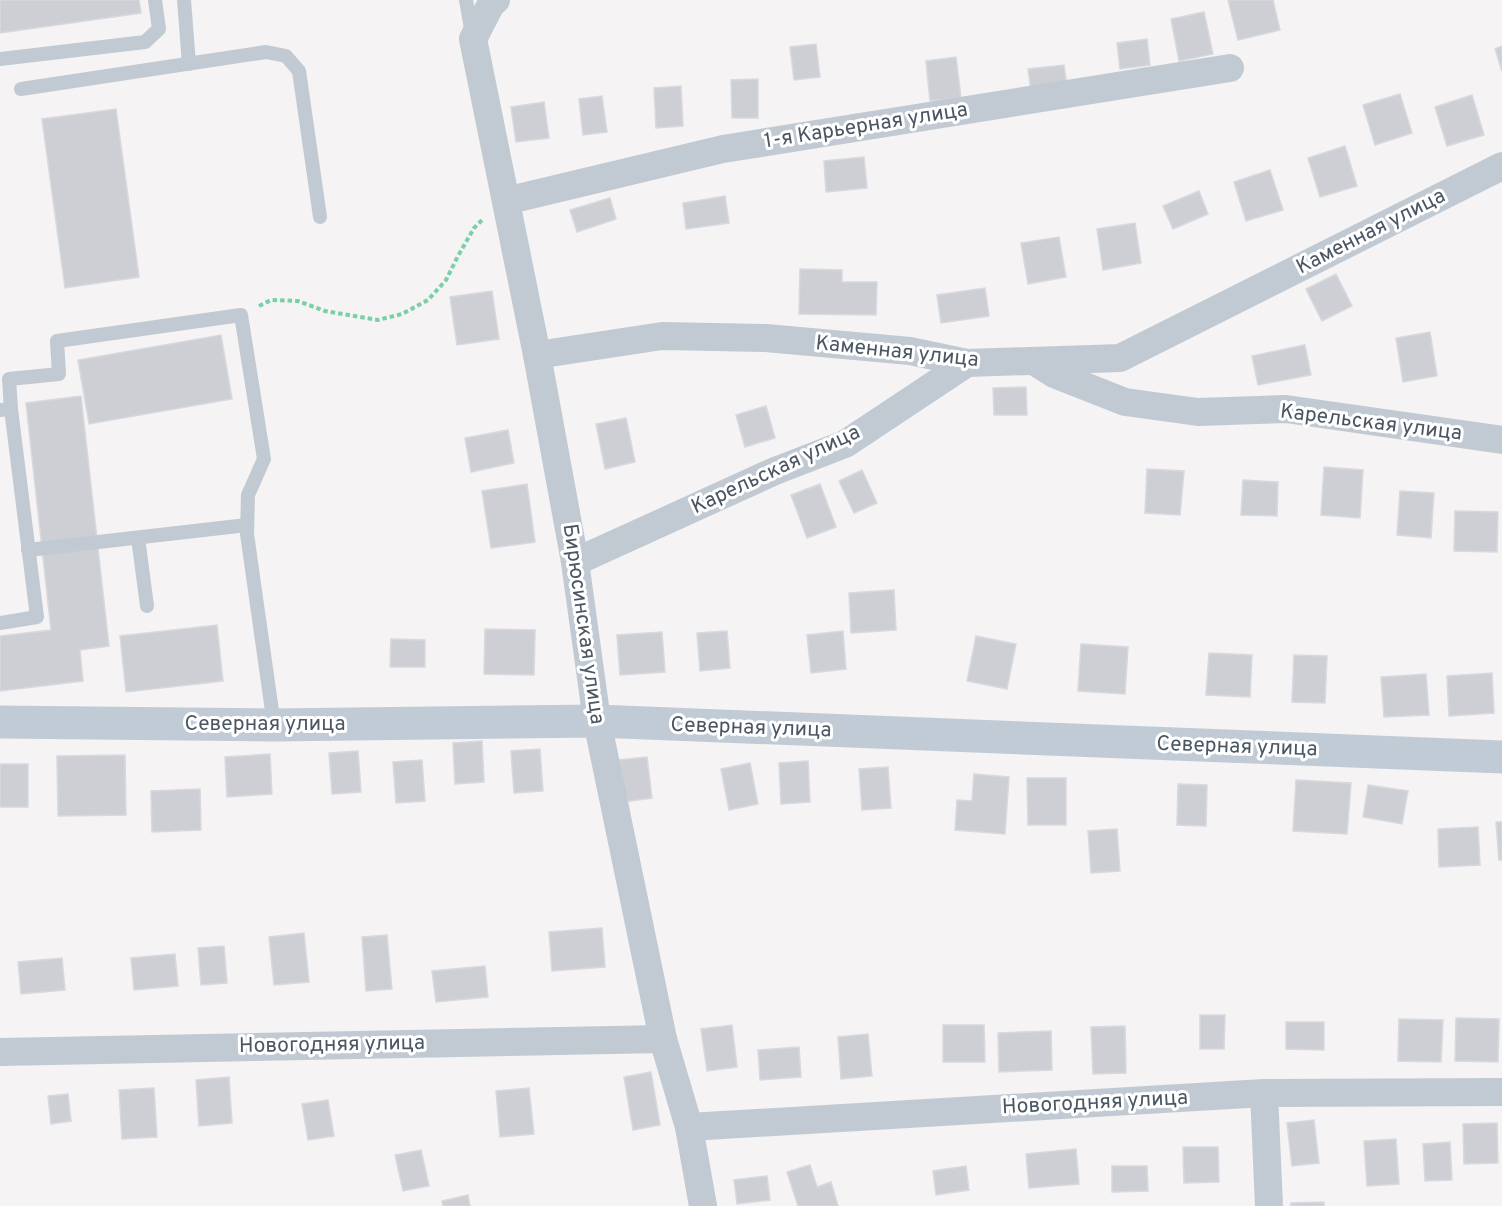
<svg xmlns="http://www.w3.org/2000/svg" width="1502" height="1206" font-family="Overpass,sans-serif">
	<rect width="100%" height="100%" fill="#f5f3f3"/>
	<g fill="#cdcfd5" stroke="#d7d9de" stroke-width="1.5">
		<polygon points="0,0 139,0 141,13 0,33"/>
		<polygon points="1228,0 1273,0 1280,30 1238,40"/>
		<polygon points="1204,12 1213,54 1179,61 1171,19"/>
		<polygon points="1147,39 1150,65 1120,69 1117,43"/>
		<polygon points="816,44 820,77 794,80 790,47"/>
		<polygon points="1502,46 1502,71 1495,49"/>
		<polygon points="956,57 961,98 930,101 926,61"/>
		<polygon points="1064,65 1067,87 1031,91 1028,69"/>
		<polygon points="758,79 758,118 732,118 731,80"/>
		<polygon points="681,86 683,126 656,128 654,88"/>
		<polygon points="1400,94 1412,133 1375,145 1363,105"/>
		<polygon points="1472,95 1484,135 1447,146 1435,107"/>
		<polygon points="602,96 607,132 583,135 579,99"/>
		<polygon points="544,102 549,138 516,142 511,107"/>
		<polygon points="116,109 139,277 65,288 42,119"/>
		<polygon points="1345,146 1357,186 1320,197 1308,158"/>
		<polygon points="864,157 867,188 826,192 824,161"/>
		<polygon points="1270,170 1283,210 1246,221 1234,182"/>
		<polygon points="1199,191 1208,214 1173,229 1163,206"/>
		<polygon points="725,196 729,223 686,229 683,203"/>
		<polygon points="610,198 616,219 577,232 570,210"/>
		<polygon points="1135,223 1141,263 1103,270 1097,229"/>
		<polygon points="1059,237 1066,277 1028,284 1021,243"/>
		<polygon points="800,269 842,270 842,282 877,282 876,315 799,314"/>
		<polygon points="1336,274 1352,306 1322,321 1306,289"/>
		<polygon points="985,288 989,316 941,323 937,295"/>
		<polygon points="492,291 499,339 457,345 450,297"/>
		<polygon points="1430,332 1437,376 1403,382 1396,338"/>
		<polygon points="221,335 232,399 89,424 78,360"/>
		<polygon points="1305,345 1311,375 1258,385 1252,356"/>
		<polygon points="1026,387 1027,415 994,415 993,388"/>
		<polygon points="81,396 109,646 80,650 83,681 0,691 0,636 51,630 26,403"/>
		<polygon points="766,406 775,438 745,447 736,415"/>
		<polygon points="626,418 635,462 605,469 596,424"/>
		<polygon points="508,430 514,463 471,472 465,438"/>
		<polygon points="1324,467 1363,470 1360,518 1321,515"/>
		<polygon points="1147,469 1184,471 1180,515 1145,513"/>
		<polygon points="862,470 877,503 854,513 839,481"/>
		<polygon points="1243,480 1278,482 1277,516 1241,515"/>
		<polygon points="527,484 535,542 491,548 482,491"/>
		<polygon points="820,484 836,527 807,538 791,495"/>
		<polygon points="1400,491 1434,493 1431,538 1397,535"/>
		<polygon points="1455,511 1498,512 1497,552 1454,551"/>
		<polygon points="894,590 896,630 851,633 849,593"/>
		<polygon points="217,625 223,681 126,692 120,636"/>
		<polygon points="485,629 535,630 534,675 484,674"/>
		<polygon points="727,631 730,668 700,671 697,633"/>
		<polygon points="843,631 846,669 811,673 807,635"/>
		<polygon points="662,632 665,672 620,675 617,635"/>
		<polygon points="976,636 1016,644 1007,689 967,681"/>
		<polygon points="391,639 425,640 425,667 390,667"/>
		<polygon points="1081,644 1128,647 1125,694 1078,691"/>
		<polygon points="1209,653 1252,655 1250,697 1206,695"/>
		<polygon points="1294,655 1327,656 1325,703 1292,702"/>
		<polygon points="1492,673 1494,713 1449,716 1447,676"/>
		<polygon points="1426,674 1429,715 1384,717 1381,677"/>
		<polygon points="482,741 484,782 455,784 453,743"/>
		<polygon points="540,749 543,791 514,793 511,751"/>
		<polygon points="358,751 361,792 332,794 329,753"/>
		<polygon points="270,754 272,794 227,797 225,757"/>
		<polygon points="125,755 126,815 58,816 57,756"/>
		<polygon points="647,757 652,798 624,802 618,760"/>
		<polygon points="422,760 425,801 396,803 393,762"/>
		<polygon points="808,761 810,802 781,804 779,763"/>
		<polygon points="750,763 758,804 729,810 721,769"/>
		<rect x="0" y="764" width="28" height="43"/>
		<polygon points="888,767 891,808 862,810 859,769"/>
		<polygon points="974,774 1009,777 1005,834 955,830 957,800 972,801"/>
		<polygon points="1027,778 1066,778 1066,825 1028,825"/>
		<polygon points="1296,780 1351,783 1347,834 1293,831"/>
		<polygon points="1178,784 1207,785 1206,826 1177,825"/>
		<polygon points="1368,785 1408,791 1402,824 1363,817"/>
		<polygon points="200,789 201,830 152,832 151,791"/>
		<polygon points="1496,822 1502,822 1502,860 1499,860"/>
		<polygon points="1478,827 1480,865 1439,867 1438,829"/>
		<polygon points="1117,829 1120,871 1091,873 1088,831"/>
		<polygon points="602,928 605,967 552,971 549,932"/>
		<polygon points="304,933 309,982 274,985 269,937"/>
		<polygon points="387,935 392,989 366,991 362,937"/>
		<polygon points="224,946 227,983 201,985 198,948"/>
		<polygon points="175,954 178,986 134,990 131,958"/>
		<polygon points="62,958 65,990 21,994 18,962"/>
		<polygon points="485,966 488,997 436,1002 432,971"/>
		<polygon points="1200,1015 1225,1015 1224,1049 1200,1049"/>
		<polygon points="1456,1018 1499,1019 1498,1062 1455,1061"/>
		<polygon points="1399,1019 1443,1020 1441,1062 1398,1061"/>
		<polygon points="1286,1022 1324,1022 1324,1050 1286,1049"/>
		<polygon points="732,1025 737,1067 707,1071 701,1029"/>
		<polygon points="943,1025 984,1025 985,1062 943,1062"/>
		<polygon points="1125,1026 1126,1073 1093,1074 1091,1027"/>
		<polygon points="1051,1031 1052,1070 999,1072 998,1033"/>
		<polygon points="868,1034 872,1076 841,1079 838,1037"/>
		<polygon points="799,1047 801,1077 760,1080 758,1050"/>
		<polygon points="651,1072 660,1125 633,1130 624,1077"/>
		<polygon points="229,1077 232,1123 199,1126 196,1080"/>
		<polygon points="154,1088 157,1137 122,1139 119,1090"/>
		<polygon points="529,1088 534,1134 500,1137 496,1091"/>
		<polygon points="68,1094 71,1121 51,1124 48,1096"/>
		<polygon points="328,1100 334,1136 308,1140 302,1104"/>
		<polygon points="1314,1120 1319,1163 1292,1166 1287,1123"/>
		<polygon points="1497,1123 1498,1163 1464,1164 1463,1124"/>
		<polygon points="1396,1139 1399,1184 1367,1186 1364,1141"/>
		<polygon points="1450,1142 1452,1180 1425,1181 1423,1144"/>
		<polygon points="1183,1147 1218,1147 1219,1182 1184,1183"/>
		<polygon points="1076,1149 1079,1184 1029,1188 1026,1154"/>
		<polygon points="421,1150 429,1186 403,1191 395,1155"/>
		<polygon points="810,1165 817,1187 831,1182 838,1206 798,1206 787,1172"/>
		<polygon points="966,1166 969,1190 936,1195 933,1171"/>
		<polygon points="1112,1166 1147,1166 1148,1191 1112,1192"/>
		<polygon points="767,1176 770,1200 737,1204 734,1180"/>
		<polygon points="468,1195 470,1206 443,1206 442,1201"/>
		<polygon points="1324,1202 1324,1206 1291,1206 1291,1203"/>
	</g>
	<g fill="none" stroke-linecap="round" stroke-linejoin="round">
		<polyline stroke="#7ad0a6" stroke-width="4" stroke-dasharray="4.5 3" stroke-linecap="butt" points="259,306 271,300 298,301 325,311 378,320 402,314 428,300 446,280 458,256 474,228 482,220"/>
		<g stroke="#c1cad2" stroke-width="14">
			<polyline points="184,0 189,64"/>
			<polyline points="466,0 472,34"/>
			<polyline points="0,59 145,42 159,29 155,0"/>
			<polyline points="21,89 266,52 286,56 299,71 320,217"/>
			<polyline points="0,410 11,409 9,379 59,374 57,341 241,315 264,459 248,495 247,534 274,725"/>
			<polyline points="138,538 147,606"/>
			<polyline points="28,550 247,525"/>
			<polyline points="0,623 37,617 11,409"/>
		</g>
		<g stroke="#c1cad2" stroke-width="28">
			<polyline points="496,0 491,4 473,39 537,355 575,562 597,721 663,1039 689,1127 703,1206"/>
			<polyline points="506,201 723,149 1230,68"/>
			<polyline points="537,355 662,336 766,338 910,351 967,363 1120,358 1502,166"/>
			<polyline points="1035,362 1054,374 1125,402 1198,412 1286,409 1502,440"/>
			<polyline points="575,562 775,471 845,444 967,363"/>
			<polyline points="0,1052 663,1039"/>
			<polyline points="1264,1093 1269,1206"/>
			<polyline points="689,1127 1264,1093 1502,1092"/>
		</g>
		<polyline stroke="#c1cbd6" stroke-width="33" points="0,722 274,725 597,721 1502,757"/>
	</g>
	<g text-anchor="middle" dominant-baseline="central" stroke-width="6" stroke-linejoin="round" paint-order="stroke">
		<g font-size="21" fill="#4a5661" stroke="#fff">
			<text transform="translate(866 126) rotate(-9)">1-я Карьерная улица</text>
			<text transform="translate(1371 232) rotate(-27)">Каменная улица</text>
			<text transform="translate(897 352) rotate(6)">Каменная улица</text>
			<text transform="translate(1371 423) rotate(7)">Карельская улица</text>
			<text transform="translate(776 470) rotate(-25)">Карельская улица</text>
			<text transform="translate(583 624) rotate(82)">Бирюсинская улица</text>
			<text x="265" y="724">Северная улица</text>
			<text transform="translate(751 728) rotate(2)">Северная улица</text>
			<text transform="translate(1237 747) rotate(2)">Северная улица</text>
			<text transform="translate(332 1045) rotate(-1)">Новогодняя улица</text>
			<text transform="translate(1095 1103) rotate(-3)">Новогодняя улица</text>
		</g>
	</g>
</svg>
